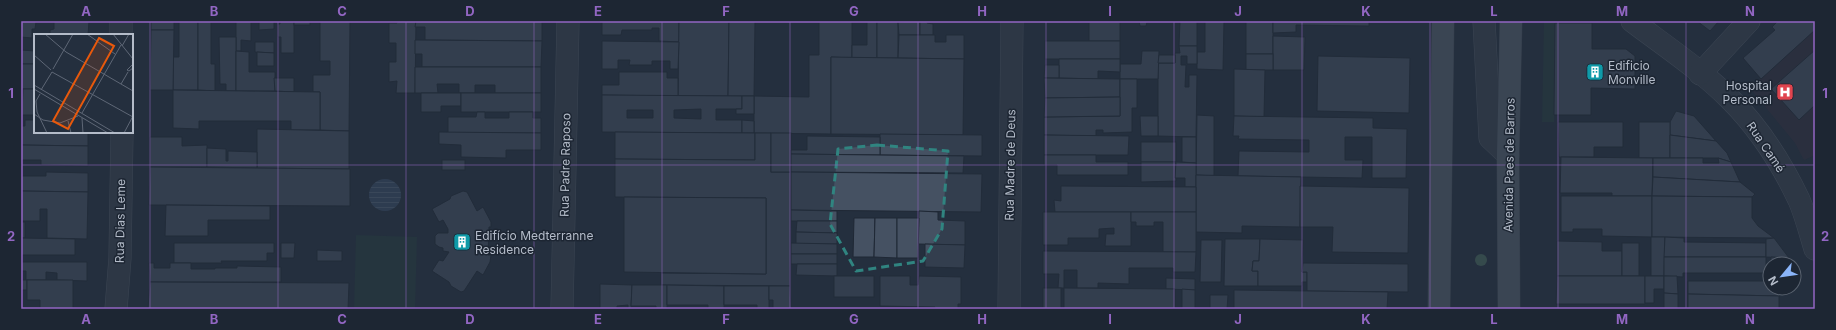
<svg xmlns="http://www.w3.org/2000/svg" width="1836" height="330" font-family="Inter,sans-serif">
	<defs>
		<pattern id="water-rules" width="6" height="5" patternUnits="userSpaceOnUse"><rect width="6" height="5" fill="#394c67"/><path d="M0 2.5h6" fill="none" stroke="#53647b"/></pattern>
	</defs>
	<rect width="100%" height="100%" fill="#242f3e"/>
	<polygon fill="#32303f" points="1815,30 1815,155 1804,160 1795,143 1750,88"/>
	<g fill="#263c3f">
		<polygon points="1544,21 1555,21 1554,122 1542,122"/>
		<polygon points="356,235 417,237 415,309 354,309"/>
	</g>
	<circle fill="url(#water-rules)" cx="385" cy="195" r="16"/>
	<g fill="#455162" stroke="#1f2835" fill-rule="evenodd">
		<polygon points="21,21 89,21 88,35 50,35 50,30 54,29 54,22 36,22 35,29 32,29 32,38 21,37"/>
		<rect x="151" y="21" width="23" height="9"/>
		<polygon points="179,21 198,21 198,90 173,90 173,57 179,57"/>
		<polygon points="198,21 211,21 211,64 215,64 215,91 198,90"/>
		<polygon points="236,21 251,21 251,41 241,40 241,51 236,51"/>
		<polygon points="259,21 274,21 274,29 259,30"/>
		<polygon points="280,21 294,21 294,53 281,53 281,37 278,37 278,24 280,24"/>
		<rect x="294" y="21" width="16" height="4"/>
		<polygon points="320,21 350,21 349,131 320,130 320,92 313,92 313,75 330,75 330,61 320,61"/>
		<polygon points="397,21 416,21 415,93 396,93 397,81 389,82 389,62 396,62 396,43 389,43 389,23 397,23"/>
		<polygon points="416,21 542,21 542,41 425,40 425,27 415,27"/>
		<polygon points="602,21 679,21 679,42 659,41 659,28 652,28 652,30 622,30 621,35 602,35"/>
		<polygon points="679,21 729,21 728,96 678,96"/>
		<polygon points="729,21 755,21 754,96 728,96"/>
		<polygon points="819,21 852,21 852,58 831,57 831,134 754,133 754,96 809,97 809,55 819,55"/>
		<polygon points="867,21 877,21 877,58 852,58 852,45 867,45"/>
		<rect x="877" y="21" width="21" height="37"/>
		<polygon points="913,21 920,21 920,35 899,35 898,22"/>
		<polygon points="920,21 927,21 927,23 933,24 933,35 920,35"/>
		<rect x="1045" y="21" width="19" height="1"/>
		<rect x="1082" y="21" width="20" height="1"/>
		<polygon points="1139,21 1149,21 1149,22 1147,22 1146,26 1140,26"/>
		<polygon points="1180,21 1197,21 1197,46 1179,46"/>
		<polygon points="1205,21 1224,21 1223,70 1197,69 1197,52 1205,52"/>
		<rect x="1246" y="21" width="27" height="33"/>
		<polygon points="1273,21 1369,21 1369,26 1296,25 1296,32 1273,33"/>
		<polygon points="1697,21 1719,21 1710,31"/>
		<polygon points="1778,21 1815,21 1815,30 1761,79 1743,58 1775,30 1772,27"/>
		<rect x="1089" y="22" width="31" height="19"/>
		<polygon points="1555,23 1592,23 1592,49 1626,49 1635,56 1635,89 1591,88 1591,115 1554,115"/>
		<polygon points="151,30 174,30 173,90 150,90"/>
		<polygon points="899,35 935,35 935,42 946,42 946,35 964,35 964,59 898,58"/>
		<polygon points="1273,36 1305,37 1304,70 1273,70"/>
		<polygon points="219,37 236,37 236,91 226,91 226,84 220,84"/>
		<polygon points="415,40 542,41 541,67 422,67 422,54 415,54"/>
		<polygon points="602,41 679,42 678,69 670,69 670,61 652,61 652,65 629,65 630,60 618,60 618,69 602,69"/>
		<rect x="1045" y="41" width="75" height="18"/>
		<polygon points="255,42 274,42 274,53 255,52"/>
		<polygon points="1179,46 1197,46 1197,64 1187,64 1187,56 1181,56 1181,65 1186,65 1185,87 1189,87 1189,75 1197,75 1196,137 1158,136 1158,63 1175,63 1175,53 1180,53"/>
		<polygon points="21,50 35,51 35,64 21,64"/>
		<polygon points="1815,50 1815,105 1799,120 1771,89"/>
		<polygon points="236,51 249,52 249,72 275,72 275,91 236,91"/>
		<polygon points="1142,51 1159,51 1158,79 1120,79 1120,64 1141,64"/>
		<polygon points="257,52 274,53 274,66 257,66"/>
		<rect x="1246" y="54" width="27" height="16"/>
		<polygon points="1159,55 1175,55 1175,63 1158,63"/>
		<polygon points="1318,56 1410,58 1409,113 1317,111"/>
		<polygon points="831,57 964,59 963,135 831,134"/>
		<polygon points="1059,59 1120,59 1120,72 1098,71 1098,79 1059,78"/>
		<rect x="21" y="64" width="14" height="25"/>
		<polygon points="1045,65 1059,65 1059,78 1044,78"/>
		<polygon points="415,67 541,67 541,93 495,93 495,85 475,85 475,93 459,93 459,84 437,84 438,93 415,93"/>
		<polygon points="1234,69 1265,70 1264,117 1234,116"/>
		<polygon points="619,72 667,72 667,78 678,78 678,96 602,95 602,85 619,85"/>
		<polygon points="274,78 294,78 294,92 275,91"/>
		<polygon points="1044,78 1120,79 1120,97 1045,98"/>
		<polygon points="1120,79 1137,79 1137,108 1132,108 1132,132 1103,133 1103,130 1096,130 1096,136 1044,135 1044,117 1120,116"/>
		<polygon points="23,89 35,89 35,115 22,115"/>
		<polygon points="173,90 320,92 320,130 291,130 291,121 199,121 199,129 173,128"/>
		<polygon points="421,93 461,93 461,106 441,106 441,112 421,112"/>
		<rect x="461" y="93" width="80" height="19"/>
		<path d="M602 95 742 96V109H716V120H742V133L602 132ZM701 109V119L674 118V110ZM627 110H653V118H627Z"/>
		<polygon points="742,96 754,96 754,114 736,114 736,109 742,109"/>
		<polygon points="1120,97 1120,116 1044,117 1045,98"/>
		<polygon points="1676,111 1694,116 1716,141 1670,135 1670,122"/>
		<polygon points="477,112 485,112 485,118 509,118 509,112 533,112 533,118 541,118 541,133 448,133 448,117 476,117"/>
		<polygon points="1197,115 1214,116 1214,176 1196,175"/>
		<polygon points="1140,116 1158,116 1158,136 1141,136"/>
		<polygon points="1234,116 1373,118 1373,128 1407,129 1406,178 1372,178 1372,137 1345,137 1345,160 1363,160 1362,178 1238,176 1239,151 1309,152 1309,140 1238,139 1239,136 1233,136"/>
		<polygon points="25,120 35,120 35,132 88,132 88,146 21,145 21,126 25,126"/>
		<polygon points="742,120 754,121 754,133 742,133"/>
		<polygon points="1558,122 1623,122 1623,147 1594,147 1594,157 1559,157"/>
		<rect x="1639" y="122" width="31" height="36"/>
		<polygon points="257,129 349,131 349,169 257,168"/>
		<polygon points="439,132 541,133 541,150 506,150 506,158 461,157 461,145 439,144"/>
		<polygon points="615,132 755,133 755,160 615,159"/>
		<polygon points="755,133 771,133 771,172 791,172 790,286 661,285 661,273 766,274 766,198 615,197 615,159 755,160"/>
		<rect x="771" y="133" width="20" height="39"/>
		<polygon points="880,134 982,135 982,156 880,155"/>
		<polygon points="1044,135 1129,136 1128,155 1044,155"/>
		<polygon points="1670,135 1716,141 1727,153 1731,162 1718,158 1670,158"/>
		<polygon points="807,136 880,137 880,155 791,154 791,150 807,150"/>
		<polygon points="150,137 182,137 182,146 207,145 207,167 150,167"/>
		<polygon points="1182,137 1196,137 1196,163 1182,162"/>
		<rect x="1141" y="142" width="35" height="20"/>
		<polygon points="21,145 88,146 88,166 41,165 41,160 21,160"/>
		<polygon points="207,148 226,149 226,161 228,161 228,151 257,152 257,168 207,167"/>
		<polygon points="791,154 964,156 963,173 791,172"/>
		<polygon points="1044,155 1096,155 1096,162 1128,162 1128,175 1057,175 1057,165 1044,165"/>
		<polygon points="1561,157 1653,158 1652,196 1612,196 1612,193 1560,193"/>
		<polygon points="1653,158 1703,158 1703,163 1719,163 1718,158 1731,162 1740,182 1653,177"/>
		<rect x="442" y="160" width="23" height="10"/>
		<polygon points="1141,162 1176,162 1176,181 1141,182"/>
		<polygon points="1176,162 1196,163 1196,187 1185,187 1185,178 1175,178"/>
		<polygon points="150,167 350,169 350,206 149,205"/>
		<polygon points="46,172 88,173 88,192 21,191 21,176 46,176"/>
		<polygon points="791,172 982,174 981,212 791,210"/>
		<polygon points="1196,175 1301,177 1300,227 1242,226 1242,233 1196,232"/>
		<polygon points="1653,177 1740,182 1755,194 1752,197 1652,196"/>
		<polygon points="1061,186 1196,187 1196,212 1055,212 1054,200 1061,201"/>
		<polygon points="1300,186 1409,188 1408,253 1332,252 1333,227 1300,227"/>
		<polygon points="21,191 88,192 87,239 47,238 47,209 40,209 40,221 21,221"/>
		<polygon points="463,191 467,192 477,211 483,207 491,222 491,227 489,227 488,255 491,255 490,262 483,275 477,271 464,291 461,292 451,286 449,282 432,271 439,260 443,261 449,252 443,251 443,248 439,247 435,244 435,236 438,233 448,233 448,229 443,220 439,222 432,209 450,199 451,196"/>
		<polygon points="1561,196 1652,196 1652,237 1602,236 1602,229 1573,229 1573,232 1561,232"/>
		<polygon points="1652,196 1752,197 1752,218 1758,226 1774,238 1652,237"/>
		<polygon points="624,197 766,198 766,274 624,272"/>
		<polygon points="166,205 270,206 270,220 208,220 208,236 165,236"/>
		<polygon points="791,210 837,211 837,221 791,221"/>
		<polygon points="919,211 938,212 938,220 965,221 965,245 918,244"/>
		<polygon points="1043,212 1131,212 1131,246 1105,246 1106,234 1114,234 1114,228 1099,229 1099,238 1068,238 1068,245 1043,245"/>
		<polygon points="1131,212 1196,212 1196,252 1163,252 1163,222 1154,222 1154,226 1136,226 1136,222 1131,222"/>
		<polygon points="854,218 875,218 874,257 853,257"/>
		<polygon points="875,218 897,218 897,258 874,257"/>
		<polygon points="897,218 919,218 918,258 897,258"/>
		<polygon points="797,221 837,221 837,233 796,232"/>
		<rect x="21" y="222" width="4" height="16"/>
		<polygon points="796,232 837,233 837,244 796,244"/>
		<polygon points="1651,237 1665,237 1664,276 1651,276"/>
		<polygon points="1665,237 1684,238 1684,242 1766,243 1766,257 1664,257"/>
		<polygon points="21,238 75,239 75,255 21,255"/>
		<polygon points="1774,238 1789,258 1766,257 1766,239"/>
		<polygon points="1225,239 1260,239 1259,261 1253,261 1252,271 1258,271 1258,286 1224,286"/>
		<polygon points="1260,239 1303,240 1302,272 1307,272 1307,282 1302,282 1302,286 1258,286 1258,271 1252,271 1253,261 1259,261"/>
		<polygon points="1201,240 1222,240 1221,282 1200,282"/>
		<polygon points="1557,241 1602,242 1602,251 1622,251 1622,276 1557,276"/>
		<polygon points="174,243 274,243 274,253 267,253 267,261 221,261 222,263 174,263"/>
		<polygon points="281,243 295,243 294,258 281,258"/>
		<polygon points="791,243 837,244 837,254 791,254"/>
		<rect x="1622" y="243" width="17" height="33"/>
		<polygon points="925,244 965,245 964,268 925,267"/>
		<polygon points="317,250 342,251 342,261 317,261"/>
		<polygon points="1043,251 1196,252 1195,272 1173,272 1173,268 1129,268 1129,284 1098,283 1098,288 1077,288 1077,270 1064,270 1064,288 1058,288 1059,274 1043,274"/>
		<rect x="791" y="254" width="46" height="10"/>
		<polygon points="1664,257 1766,257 1766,273 1683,273 1683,277 1664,276"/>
		<polygon points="1771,257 1789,258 1791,264 1771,264"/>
		<polygon points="21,262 87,262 87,281 57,280 57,273 46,272 46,280 26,280 26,271 21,271"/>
		<polygon points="149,263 154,263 154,268 170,268 170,263 191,263 191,269 215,269 215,268 237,268 237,266 281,267 281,282 150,282"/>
		<polygon points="1303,263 1408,264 1408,292 1307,291 1307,272 1302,272"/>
		<polygon points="797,264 837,264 837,276 796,275"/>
		<rect x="834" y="276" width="40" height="21"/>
		<polygon points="880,276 910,276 910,285 918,285 919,276 961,277 961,304 958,304 958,309 935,309 935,307 880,306"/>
		<polygon points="1557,276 1645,276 1645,304 1556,304"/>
		<polygon points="1645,276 1664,276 1664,289 1654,289 1654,303 1645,303"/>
		<polygon points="1664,276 1677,276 1678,294 1664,293"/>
		<polygon points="1166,278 1195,279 1195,290 1166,289"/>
		<rect x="21" y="280" width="6" height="10"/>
		<polygon points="27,280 73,280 73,309 40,308 40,300 27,300"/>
		<polygon points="1688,281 1770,281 1770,288 1779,288 1779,296 1688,294"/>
		<polygon points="150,282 349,283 348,309 148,309"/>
		<polygon points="600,284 632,285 631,309 628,309 628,305 617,306 617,309 600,309"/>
		<polygon points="632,285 667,285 667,309 656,309 656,306 631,306"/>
		<polygon points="667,285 724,286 724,309 708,309 708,305 667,305"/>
		<polygon points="724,286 769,286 769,309 757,309 757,305 724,305"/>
		<polygon points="769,286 790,286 791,309 773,309 773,300 769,300"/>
		<rect x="1043" y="288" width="18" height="21"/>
		<polygon points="1064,288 1175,289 1175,309 1064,309"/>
		<polygon points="1182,289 1195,290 1195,309 1182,309"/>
		<polygon points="1234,290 1388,292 1387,309 1234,309"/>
		<polygon points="1664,293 1678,294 1678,309 1664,309"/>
		<polygon points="1688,294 1779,296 1779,309 1688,309"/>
		<polygon points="1210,295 1228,295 1227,309 1210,309"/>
	</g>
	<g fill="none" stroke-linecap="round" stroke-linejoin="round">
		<defs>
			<g id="minor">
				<polyline points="121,21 121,35"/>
				<polyline points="1484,21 1490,138 1508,155"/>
				<path d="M1632 21C1665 46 1701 70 1730 99 1758 127 1782 164 1799 200 1806 216 1810 233 1815 249"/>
				<polyline points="1700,74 1749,21"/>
				<polyline points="116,309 120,258 122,132"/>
				<polyline points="562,309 568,21"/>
				<polyline points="1009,309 1012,21"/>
			</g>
			<g id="major">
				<polyline points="1439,309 1443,21"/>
				<polyline points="1509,309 1508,155 1511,21"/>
			</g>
		</defs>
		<use href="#minor" stroke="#565f6c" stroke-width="23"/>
		<use href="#major" stroke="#414a57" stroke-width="23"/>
		<use href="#minor" stroke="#38414e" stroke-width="22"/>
		<use href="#major" stroke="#56606e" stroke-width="22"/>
	</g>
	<circle fill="#4b6a5d" cx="1481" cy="260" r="6"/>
	<path d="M0 0H1836V330H0ZM877 145 948 151 942 229 923 261 856 271 830 224 838 149Z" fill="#242f3e" fill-opacity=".55" fill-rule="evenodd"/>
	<path fill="none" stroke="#308480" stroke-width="3" stroke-dasharray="8 5" stroke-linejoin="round" d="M877 145 948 151 942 229 923 261 856 271 830 224 838 149Z"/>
	<path fill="none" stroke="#9266c3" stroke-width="1" stroke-opacity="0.55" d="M150 21V309M278 21V309M406 21V309M534 21V309M662 21V309M790 21V309M918 21V309M1046 21V309M1174 21V309M1302 21V309M1430 21V309M1558 21V309M1686 21V309M21 165H1815"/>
	<defs>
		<symbol id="building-square" viewBox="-11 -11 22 22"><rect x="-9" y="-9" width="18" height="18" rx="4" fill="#0f9aa8" stroke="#1d2633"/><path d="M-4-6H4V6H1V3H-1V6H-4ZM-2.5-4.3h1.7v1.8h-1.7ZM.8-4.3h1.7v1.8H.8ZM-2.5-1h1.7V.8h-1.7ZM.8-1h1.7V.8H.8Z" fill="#fff"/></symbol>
		<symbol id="hospital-square" viewBox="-11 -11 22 22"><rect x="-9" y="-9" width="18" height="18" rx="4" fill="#e0444e" stroke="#1d2633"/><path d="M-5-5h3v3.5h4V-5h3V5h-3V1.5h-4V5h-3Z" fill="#fff"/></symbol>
	</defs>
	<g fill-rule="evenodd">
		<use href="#building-square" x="1585" y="62" width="20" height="20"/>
		<use href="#hospital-square" x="1775" y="82" width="20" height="20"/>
		<use href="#building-square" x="452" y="232" width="20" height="20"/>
	</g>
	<g text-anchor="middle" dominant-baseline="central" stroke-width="3" stroke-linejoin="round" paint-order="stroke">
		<g font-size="12" fill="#b4bcc9" stroke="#1d2633" text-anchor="start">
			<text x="1608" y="65">Edificio<tspan x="1608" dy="14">Monville</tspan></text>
			<text x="1772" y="85" text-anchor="end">Hospital<tspan x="1772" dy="14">Personal</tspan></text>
			<text x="475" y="235">Edifício Medterranne<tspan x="475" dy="14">Residence</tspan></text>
		</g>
		<g font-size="12" fill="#b4bcc9" stroke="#1d2633">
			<text transform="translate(1766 147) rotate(56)">Rua Camé</text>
			<text transform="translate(565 165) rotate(-89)">Rua Padre Raposo</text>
			<text transform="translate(1010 165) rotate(-89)">Rua Madre de Deus</text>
			<text transform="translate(1509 165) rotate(-89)">Avenida Paes de Barros</text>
			<text transform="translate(120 221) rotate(-89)">Rua Dias Leme</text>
		</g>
	</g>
	<g transform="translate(34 34)">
		<rect width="99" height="99" fill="#242f3e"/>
		<path fill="none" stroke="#5e6776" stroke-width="1" d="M11 0 32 18 99 57M53 0 81 20M79 0 99 25M88 12 95 0M0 21 17 36M99 30 93 36 95 37 99 34M19 35 39 0M18 38 99 83M87 50 94 38M0 51 81 99M0 55 74 99M7 56 18 38M6 60 2 67 3 78 13 99M48 79 87 11M0 80 9 86 26 89 44 82M48 84 49 99M34 87 37 99M90 99 99 82"/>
		<path fill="#e8590c" fill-opacity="0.15" stroke="#e8590c" stroke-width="2" d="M65 4 80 12 34 95 19 87Z"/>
		<rect width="99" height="99" fill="none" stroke="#b4bcc9" stroke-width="2"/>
	</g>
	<rect width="1836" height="330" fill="none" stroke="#1d2633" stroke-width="44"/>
	<g transform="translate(1782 276) rotate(241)"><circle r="19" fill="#1d2633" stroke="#59626f"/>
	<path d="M0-3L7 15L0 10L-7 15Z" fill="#8ab4f8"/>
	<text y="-6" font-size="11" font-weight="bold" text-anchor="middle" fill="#b4bcc9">N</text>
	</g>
	<rect x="22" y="22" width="1792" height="286" fill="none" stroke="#9266c3" stroke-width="1.5"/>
	<g font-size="13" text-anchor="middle" font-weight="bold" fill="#9266c3">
		<text x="86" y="16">A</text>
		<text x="214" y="16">B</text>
		<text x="342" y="16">C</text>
		<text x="470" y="16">D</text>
		<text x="598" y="16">E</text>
		<text x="726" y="16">F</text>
		<text x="854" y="16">G</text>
		<text x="982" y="16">H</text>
		<text x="1110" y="16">I</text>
		<text x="1238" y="16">J</text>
		<text x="1366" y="16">K</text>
		<text x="1494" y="16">L</text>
		<text x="1622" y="16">M</text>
		<text x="1750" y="16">N</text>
		<text x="11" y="98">1</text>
		<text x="1825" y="98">1</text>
		<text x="11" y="241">2</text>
		<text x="1825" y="241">2</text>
		<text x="86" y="324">A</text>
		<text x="214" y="324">B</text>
		<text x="342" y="324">C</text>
		<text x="470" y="324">D</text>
		<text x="598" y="324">E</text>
		<text x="726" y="324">F</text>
		<text x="854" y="324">G</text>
		<text x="982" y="324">H</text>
		<text x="1110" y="324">I</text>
		<text x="1238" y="324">J</text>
		<text x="1366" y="324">K</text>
		<text x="1494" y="324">L</text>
		<text x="1622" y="324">M</text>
		<text x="1750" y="324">N</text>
	</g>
</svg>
